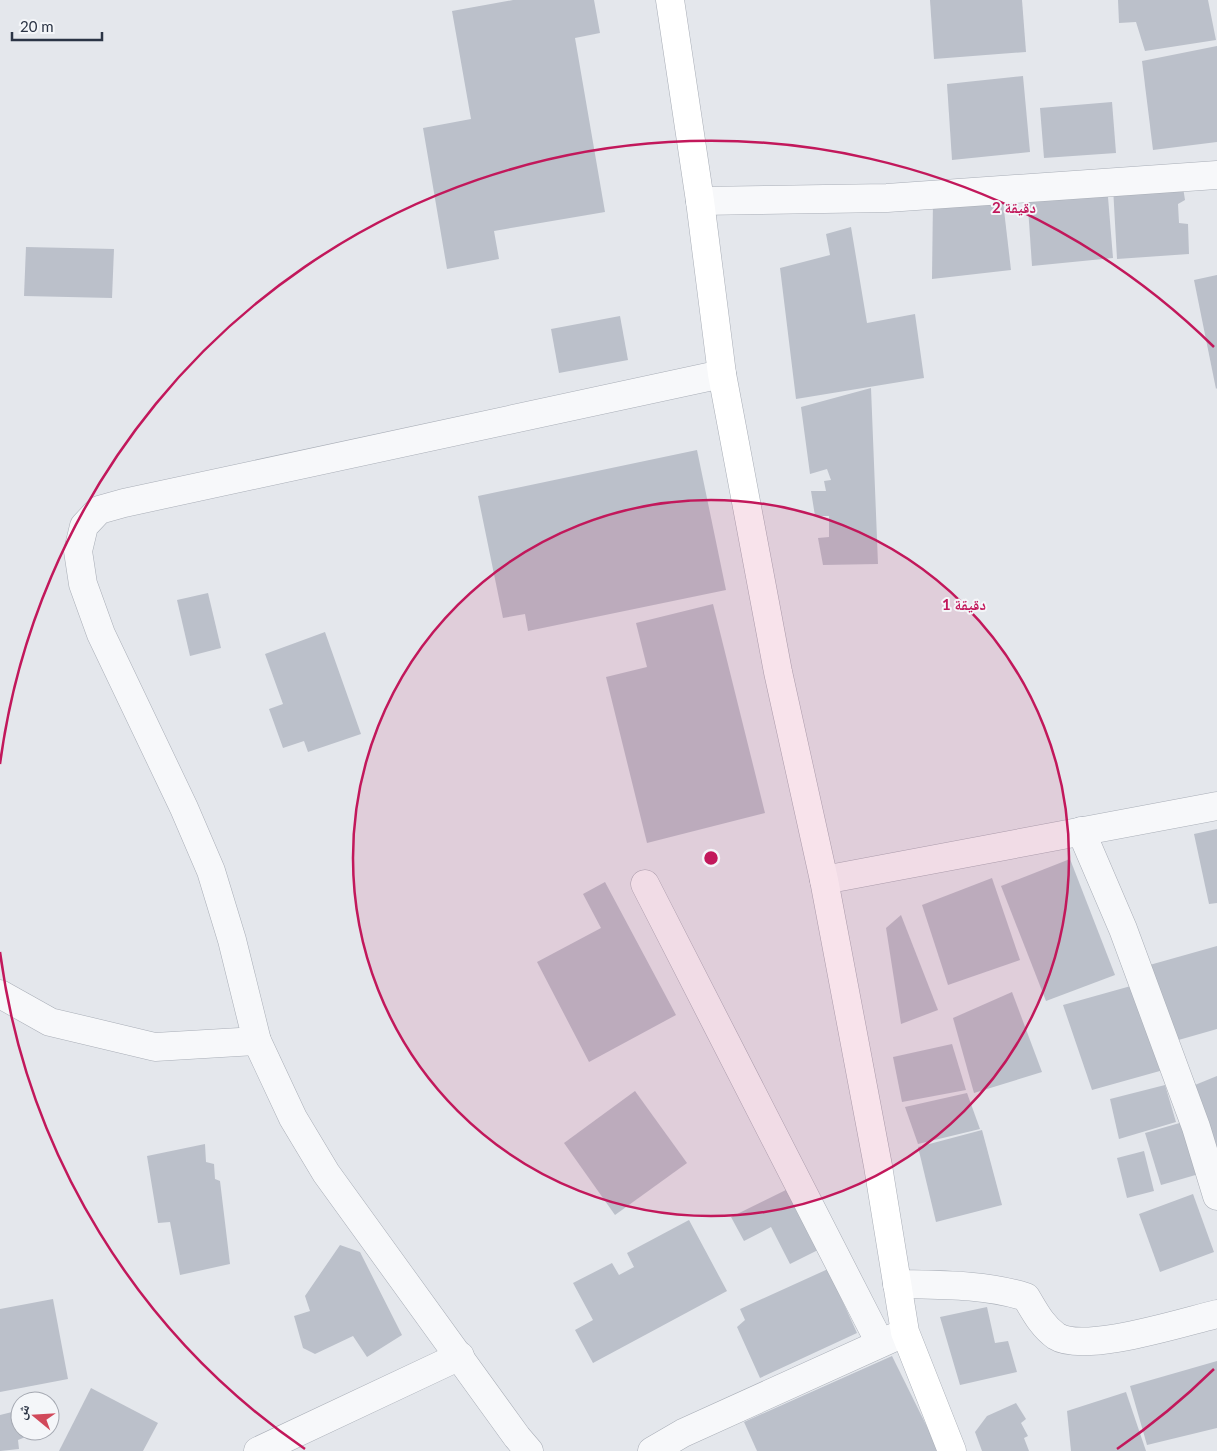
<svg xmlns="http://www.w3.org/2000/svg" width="1217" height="1451" font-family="Lato,'Noto Naskh Arabic',sans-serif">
	<rect width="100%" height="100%" fill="#e4e7ec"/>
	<g fill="#bbc0ca">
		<polygon points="513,0 594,0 600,33 575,38 605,212 494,231 499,259 447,269 423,128 471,119 452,11"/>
		<polygon points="930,0 1022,0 1026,52 934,59"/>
		<polygon points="1118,0 1208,0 1216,40 1145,51 1136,22 1119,23"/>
		<polygon points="1217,46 1217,142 1153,150 1142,61"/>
		<polygon points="1023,76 1030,152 952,160 947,84"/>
		<polygon points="1112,102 1116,153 1044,158 1040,108"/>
		<polygon points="1182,181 1185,200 1178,204 1179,223 1188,224 1189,254 1117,259 1113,187"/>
		<polygon points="1107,185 1113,258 1032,266 1027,192"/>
		<polygon points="1002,193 1011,270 932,279 933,200"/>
		<polygon points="851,227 867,323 915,314 924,378 796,399 780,268 830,255 826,234"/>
		<polygon points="26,247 114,249 112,298 24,296"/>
		<polygon points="1217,275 1217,388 1216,389 1194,280"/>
		<polygon points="620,316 628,360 559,373 551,329"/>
		<polygon points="871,388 878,564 823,565 818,538 829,537 829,516 815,516 811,491 826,491 824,481 831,480 827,469 810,474 801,407"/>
		<polygon points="697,450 726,590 528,631 525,614 503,618 478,496"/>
		<polygon points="208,593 221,648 190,656 177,600"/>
		<polygon points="713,604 765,813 647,843 606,677 647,667 636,623"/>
		<polygon points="325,632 361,734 308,752 304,741 283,748 269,709 283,704 265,654"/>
		<polygon points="1217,829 1217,903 1209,904 1194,834"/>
		<polygon points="1070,859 1115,975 1046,1001 1001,886"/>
		<polygon points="992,878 1020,960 948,985 922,905"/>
		<polygon points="605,882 676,1015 589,1062 537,962 601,928 583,894"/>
		<polygon points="901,915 938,1010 901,1024 886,928"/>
		<polygon points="1217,946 1217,1029 1168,1043 1146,966"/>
		<polygon points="1138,984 1167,1069 1092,1090 1063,1005"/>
		<polygon points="1012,992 1042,1072 974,1093 953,1018"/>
		<polygon points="952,1044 966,1090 902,1102 893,1057"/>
		<polygon points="1217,1076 1217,1164 1190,1087"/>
		<polygon points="1165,1085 1176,1122 1119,1139 1110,1099"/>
		<polygon points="635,1091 687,1163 615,1215 564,1143"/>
		<polygon points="967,1093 980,1129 918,1144 905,1107"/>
		<polygon points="1183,1122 1199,1174 1161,1185 1145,1133"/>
		<polygon points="982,1130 1002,1205 936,1222 918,1147"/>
		<polygon points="205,1144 206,1162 214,1164 215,1179 220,1181 230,1264 180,1275 170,1222 158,1223 147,1156"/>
		<polygon points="1144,1151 1154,1191 1127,1198 1117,1158"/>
		<polygon points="794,1186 824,1247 790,1264 771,1227 744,1241 731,1217"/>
		<polygon points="1193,1194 1214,1252 1160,1272 1139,1214"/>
		<polygon points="689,1220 727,1291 593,1363 575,1330 593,1320 573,1283 612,1263 619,1275 634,1267 627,1253"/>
		<polygon points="340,1245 360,1252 402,1335 367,1357 353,1336 315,1354 303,1348 294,1316 310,1311 305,1296"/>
		<polygon points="828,1269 857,1333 760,1378 737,1327 745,1320 740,1309"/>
		<polygon points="53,1299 68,1379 0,1392 0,1309"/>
		<polygon points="987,1307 995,1343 1008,1341 1017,1372 960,1385 940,1317"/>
		<polygon points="892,1356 939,1451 757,1451 744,1422"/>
		<polygon points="1217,1361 1217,1428 1147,1445 1130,1386"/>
		<polygon points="91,1388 158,1423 143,1451 59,1451"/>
		<polygon points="1126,1392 1146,1451 1071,1451 1067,1411"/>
		<polygon points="1016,1403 1026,1419 1021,1423 1028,1436 1024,1438 1029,1451 982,1451 975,1432 987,1416"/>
		<polygon points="20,1410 20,1431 27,1431 28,1436 18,1440 19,1449 0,1451 0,1415"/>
	</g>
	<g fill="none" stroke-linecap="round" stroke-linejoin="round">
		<defs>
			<g id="street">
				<polyline points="700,201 887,198 1217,175"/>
				<polyline points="1081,831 1123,929 1196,1127 1217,1196"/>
				<polyline points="824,880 1217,806"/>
				<polyline points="645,884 880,1343"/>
				<polyline points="0,994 50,1022 155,1047 257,1041"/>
				<path d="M897 1284C941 1285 984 1284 1026 1297 1035 1312 1042 1326 1056 1336 1084 1354 1183 1322 1217 1314"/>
				<polyline points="258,1451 460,1356"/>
				<polyline points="529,1451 517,1437 326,1173 293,1118 257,1041 232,940 211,871 184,808 101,634 83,584 78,551 84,526 99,510 124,503 722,374"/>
				<polyline points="652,1451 683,1433 897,1336"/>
			</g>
			<polyline id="secondary" points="670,0 700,201 722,374 778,672 824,880 878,1166 905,1332 952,1451"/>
		</defs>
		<use href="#street" stroke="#a9aeb7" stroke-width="29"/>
		<use href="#secondary" stroke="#a9aeb7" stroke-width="29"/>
		<use href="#street" stroke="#f7f8fa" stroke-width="28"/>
		<use href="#secondary" stroke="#fff" stroke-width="28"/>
	</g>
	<circle cx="711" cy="858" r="358" fill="#c2185b" fill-opacity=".12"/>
	<g fill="none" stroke="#c2185b" stroke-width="2.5">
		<circle cx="711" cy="858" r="358"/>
		<path d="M1214 1369A717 717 0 0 1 1117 1449M305 1449A717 717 0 0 1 0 952M0 764A717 717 0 0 1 1214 347"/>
	</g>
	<circle cx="711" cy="858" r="8" fill="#c2185b" stroke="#f4f6f9" stroke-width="2.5"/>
	<g font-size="15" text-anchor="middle" font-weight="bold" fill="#c2185b" stroke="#f4f6f9" stroke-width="4" stroke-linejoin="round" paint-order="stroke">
		<text x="1014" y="213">2 دقيقة</text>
		<text x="964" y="610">1 دقيقة</text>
	</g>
	<g transform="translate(35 1416) rotate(288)"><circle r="24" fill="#f4f6f9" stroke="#a4a8b1"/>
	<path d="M0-4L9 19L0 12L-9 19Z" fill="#d1495b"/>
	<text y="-8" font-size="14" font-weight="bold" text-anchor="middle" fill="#2b3445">ش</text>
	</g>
	<path d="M12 32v8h90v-8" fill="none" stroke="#2b3445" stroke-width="2.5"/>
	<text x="20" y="32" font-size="15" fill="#2b3445" stroke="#f4f6f9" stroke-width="4" paint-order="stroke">20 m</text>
</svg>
